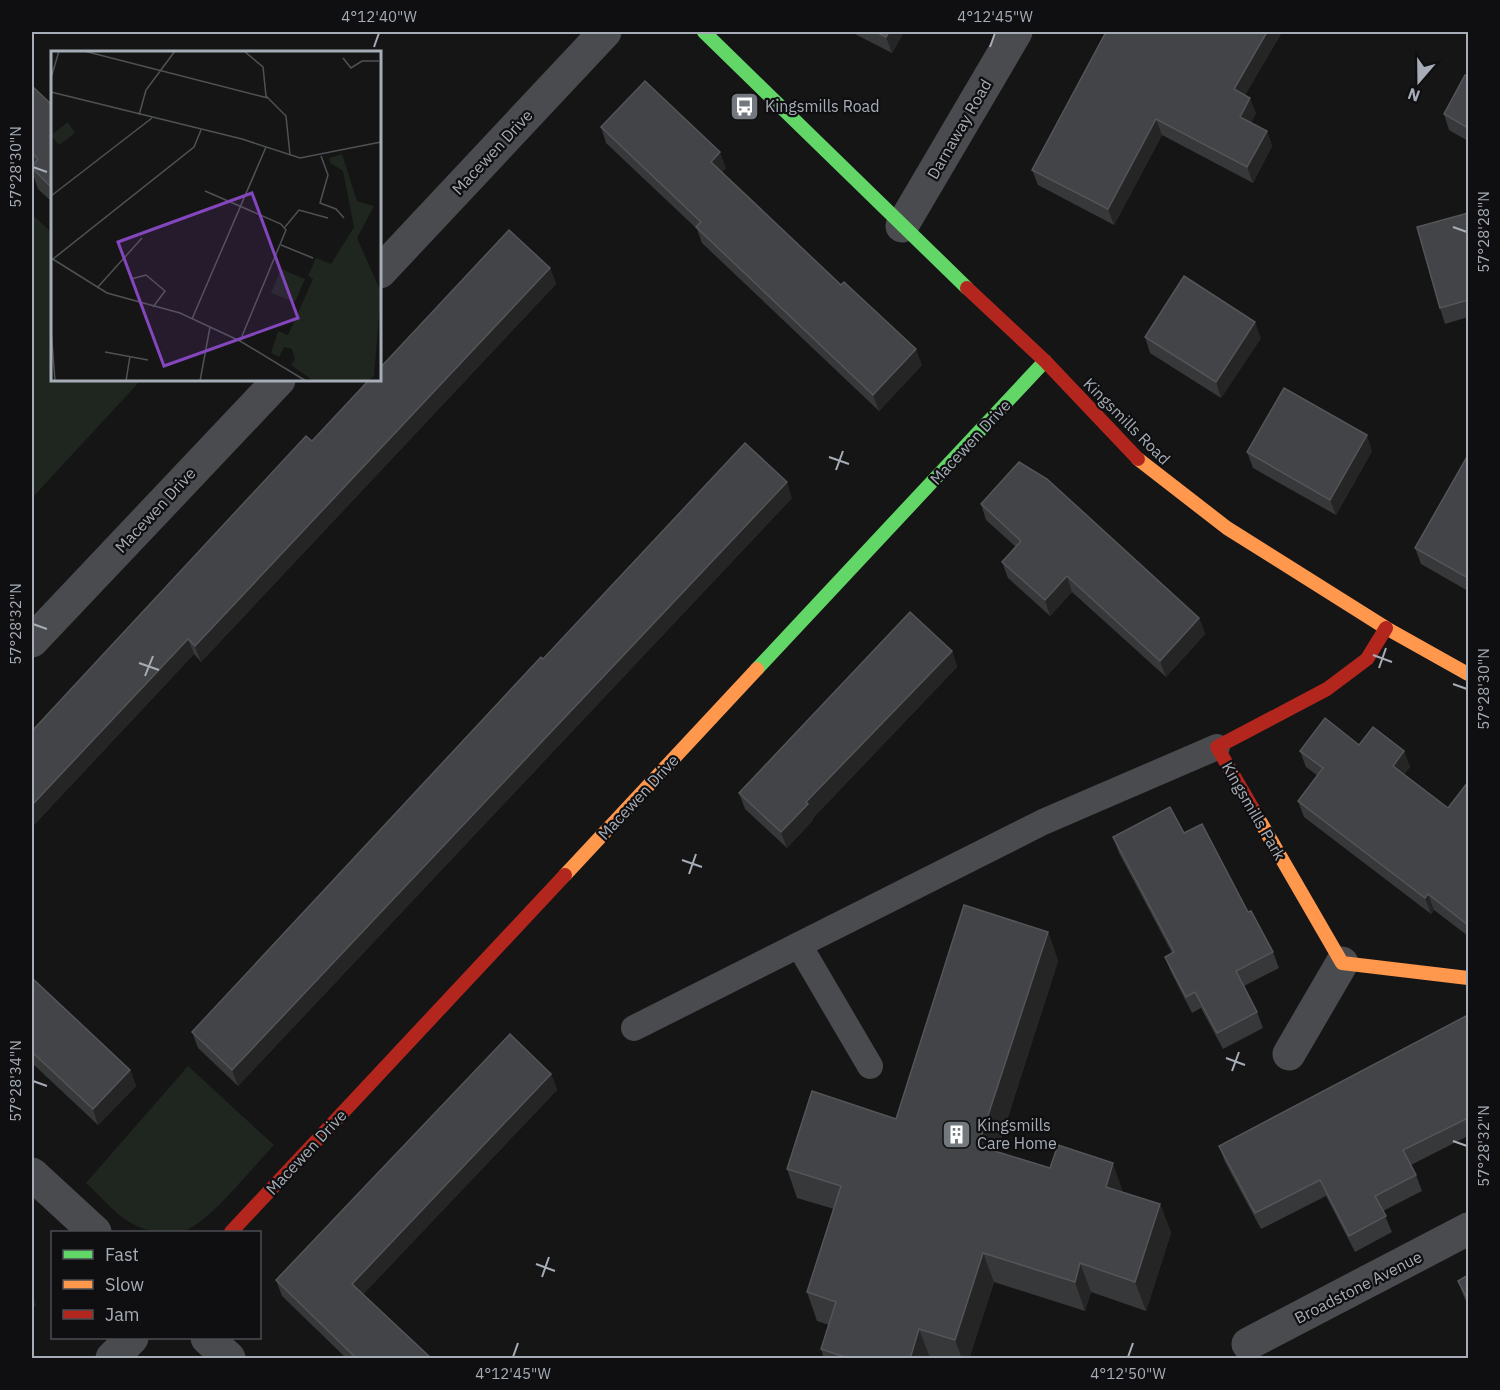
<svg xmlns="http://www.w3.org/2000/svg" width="1500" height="1390" font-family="'IBM Plex Sans',sans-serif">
	<rect width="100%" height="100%" fill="#151515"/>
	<g fill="#1f251f">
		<polygon points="32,214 52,233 52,380 141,380 32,498"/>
		<path d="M188 1066 274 1145C256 1164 206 1226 184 1231 164 1237 140 1230 123 1218 110 1208 98 1194 86 1183Z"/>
	</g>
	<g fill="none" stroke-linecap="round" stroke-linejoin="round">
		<g stroke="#494b4e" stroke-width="26">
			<polyline points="799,945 870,1066"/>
			<polyline points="634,1028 1043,822 1217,747"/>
		</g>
		<g stroke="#494b4e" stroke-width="33">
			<polyline points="902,226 1016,32"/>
			<polyline points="380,272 605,32"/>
			<polyline points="32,641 279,380"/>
			<polyline points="1289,1054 1342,963"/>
			<polyline points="32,1174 95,1232"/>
			<polyline points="207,1338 229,1358"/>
			<polyline points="1248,1344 1468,1229"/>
			<polyline points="112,1358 132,1338"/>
		</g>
		<g stroke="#63d668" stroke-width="14">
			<polyline points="704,32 967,288"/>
			<polyline points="757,669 1045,361"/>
		</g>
		<g stroke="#ff974d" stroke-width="14">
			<polyline points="1138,459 1227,528 1386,628 1468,674"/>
			<polyline points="1253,809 1342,963 1468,978"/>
			<polyline points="565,875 757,669"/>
		</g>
		<g stroke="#b3261e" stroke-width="14">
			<polyline points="967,288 1045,361 1138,459"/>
			<polyline points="1253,809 1217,747 1327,689 1367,659 1386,628"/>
			<polyline points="231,1232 565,875"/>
		</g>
	</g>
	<g fill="#373839">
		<polygon points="851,32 904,32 892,53"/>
		<polygon points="1106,32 1282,32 1245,95 1256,113 1251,123 1267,131 1272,146 1253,183 1162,135 1114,225 1038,185 1032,170"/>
		<polygon points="1468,77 1468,141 1449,130 1444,114"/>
		<polygon points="32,86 52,105 52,202 38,189 32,171"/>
		<polygon points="601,127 726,168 722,172 922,365 879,411 702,243 697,229 606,143"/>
		<polygon points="1468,213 1468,317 1445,324 1440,308"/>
		<polygon points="550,268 556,284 201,662 194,654 32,827 32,731 312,441"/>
		<polygon points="1145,337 1261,338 1221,398 1150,353"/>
		<polygon points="1372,451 1336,515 1253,468 1247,452"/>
		<polygon points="1468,455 1468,591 1421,564 1415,548"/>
		<polygon points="792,498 238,1086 198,1048 192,1032 543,659"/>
		<polygon points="981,504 1199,618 1205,634 1166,677 1072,592 1050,616 1008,578 1002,562 1016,547 986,520"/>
		<polygon points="952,651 957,667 813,818 813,820 787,848 745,809 739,793"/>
		<polygon points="1359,745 1404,751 1410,767 1404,774 1448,808 1468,782 1468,936 1434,910 1431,914 1304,817 1298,801 1318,776 1306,767 1300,751"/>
		<polygon points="1184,833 1273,952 1279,968 1244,986 1257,1012 1263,1028 1223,1049 1201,1008 1192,1013 1171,972 1165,957 1172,953 1119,853 1113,837"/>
		<polygon points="1048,932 1058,961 997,1151 1160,1204 1171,1233 1146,1311 1091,1292 1085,1311 994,1282 969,1359 930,1358 930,1359 824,1359 821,1349 829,1325 817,1321 807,1292 834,1209 797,1198 787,1169 896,1119"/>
		<polygon points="32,978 130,1070 136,1086 98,1125 32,1063"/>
		<polygon points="1468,1015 1468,1136 1411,1165 1416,1175 1422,1191 1383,1211 1392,1232 1355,1252 1326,1196 1261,1229 1225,1162 1219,1146"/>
		<polygon points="551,1074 557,1090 363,1294 432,1359 347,1359 282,1296 276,1280"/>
		<polygon points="1468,1275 1468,1305 1464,1297 1458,1281"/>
	</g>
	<g fill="#252525">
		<polygon points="889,32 904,32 892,53 886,37"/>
		<polygon points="1267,32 1282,32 1240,104 1234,89"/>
		<polygon points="1250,98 1256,113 1246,133 1240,117"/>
		<polygon points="1156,119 1162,135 1114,225 1108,209"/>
		<polygon points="1267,131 1272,146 1253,183 1247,167"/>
		<polygon points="720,152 726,168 717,178 711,162"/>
		<polygon points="550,268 556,284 201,662 195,646"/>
		<polygon points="1255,322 1261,338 1221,398 1216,382"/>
		<polygon points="916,349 922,365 879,411 873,395"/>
		<polygon points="1367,435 1372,451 1336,515 1330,500"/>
		<polygon points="787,482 792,498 238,1086 232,1070"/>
		<polygon points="1067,576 1072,592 1050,616 1045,600"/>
		<polygon points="1199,618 1205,634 1166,677 1160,661"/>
		<polygon points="188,639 194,654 32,827 32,805"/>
		<polygon points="952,651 957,667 813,818 813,820 787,848 781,832 806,802"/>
		<polygon points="1404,751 1410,767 1398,782 1393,766"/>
		<polygon points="1428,894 1434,910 1431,914 1425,898"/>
		<polygon points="1048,932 1058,961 989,1175 978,1146"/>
		<polygon points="130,1070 136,1086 98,1125 93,1109"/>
		<polygon points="551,1074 557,1090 358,1300 352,1284"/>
		<polygon points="1113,1163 1123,1192 1106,1187"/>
		<polygon points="1160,1204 1171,1233 1146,1311 1135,1282"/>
		<polygon points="983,1253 994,1282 969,1359 962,1359 955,1340"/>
		<polygon points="1080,1263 1091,1292 1085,1311 1075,1282"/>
		<polygon points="32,1293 36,1305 32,1309"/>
		<polygon points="919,1329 930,1358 930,1359 910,1359"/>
	</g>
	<g fill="#434447" stroke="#535558" stroke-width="1.5">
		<polygon points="876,32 889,32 886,37"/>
		<polygon points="1106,32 1267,32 1234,89 1250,98 1240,117 1267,131 1247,167 1156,119 1108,209 1032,170"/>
		<polygon points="1465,75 1468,77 1468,128 1444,114"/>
		<polygon points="645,81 720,152 711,162 841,285 844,282 916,349 873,395 696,227 701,222 601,127"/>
		<polygon points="32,86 52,105 52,188 32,168 32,166 38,159 32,153"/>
		<polygon points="1468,213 1468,300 1440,308 1417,227"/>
		<polygon points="509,230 550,268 195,646 188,639 32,805 32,731 306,436 312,441 369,380 380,380 380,368"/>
		<polygon points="1184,276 1255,322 1216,382 1145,337"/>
		<polygon points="1284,388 1367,435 1330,500 1247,452"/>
		<polygon points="745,443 787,482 232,1070 192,1032 541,657 543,659"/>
		<polygon points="1468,455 1468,578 1415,548"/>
		<polygon points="1019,462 1047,479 1199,618 1160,661 1067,576 1045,600 1002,562 1021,541 981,504"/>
		<polygon points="910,612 952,651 806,802 808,804 781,832 739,793"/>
		<polygon points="1325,718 1359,745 1373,727 1404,751 1393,766 1448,808 1468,782 1468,925 1428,894 1425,898 1298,801 1323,768 1300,751"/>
		<polygon points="1170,807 1184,833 1202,824 1248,912 1251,911 1273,952 1236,971 1257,1012 1217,1033 1195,992 1186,997 1165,957 1174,952 1113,837"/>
		<polygon points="964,905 1048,932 978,1146 1050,1168 1058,1145 1113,1163 1106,1187 1160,1204 1135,1282 1080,1263 1075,1282 983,1253 955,1340 919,1329 910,1359 851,1359 821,1349 836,1302 807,1292 841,1186 787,1169 812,1091 896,1119"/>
		<polygon points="32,978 130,1070 93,1109 32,1052"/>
		<polygon points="1468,1015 1468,1118 1403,1150 1416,1175 1375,1196 1386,1216 1349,1236 1320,1180 1255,1213 1219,1146"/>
		<polygon points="510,1034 551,1074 352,1284 432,1359 357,1359 276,1280"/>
		<polygon points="1468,1275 1468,1300 1458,1281"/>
	</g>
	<path fill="none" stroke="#a6adb6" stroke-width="2" d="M374 47 379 33M990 47 995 33M33 167 47 172M1453 227 1467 232M829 457 849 464M836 470 843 451M33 624 47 629M1373 655 1392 662M139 663 159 670M1379 668 1386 648M145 676 153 656M1453 684 1467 689M682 860 702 867M689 874 696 854M1226 1058 1245 1065M1232 1071 1239 1052M33 1081 47 1086M1453 1141 1467 1146M536 1264 555 1271M542 1277 549 1257M513 1357 518 1343M1128 1357 1133 1343"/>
	<defs>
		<symbol id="bus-square" viewBox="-11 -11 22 22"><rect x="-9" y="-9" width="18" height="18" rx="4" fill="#73787e" stroke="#0f0f11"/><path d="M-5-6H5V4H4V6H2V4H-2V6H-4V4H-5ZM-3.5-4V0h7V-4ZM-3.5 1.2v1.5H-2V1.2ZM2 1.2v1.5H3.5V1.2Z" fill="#fff"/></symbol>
		<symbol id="building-square" viewBox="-11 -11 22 22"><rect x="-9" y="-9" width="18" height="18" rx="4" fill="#73787e" stroke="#0f0f11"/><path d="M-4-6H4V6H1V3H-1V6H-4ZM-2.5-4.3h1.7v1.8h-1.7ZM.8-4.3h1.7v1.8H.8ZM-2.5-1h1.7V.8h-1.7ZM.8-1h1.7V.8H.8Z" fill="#fff"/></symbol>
	</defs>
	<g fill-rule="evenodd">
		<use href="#bus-square" x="728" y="90" width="33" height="33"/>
		<use href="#building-square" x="940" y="1118" width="33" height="33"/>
	</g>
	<g text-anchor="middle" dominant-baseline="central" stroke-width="4.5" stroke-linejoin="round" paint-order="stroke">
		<g font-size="16" fill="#a6adb6" stroke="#0f0f11" text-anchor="start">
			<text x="765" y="106">Kingsmills Road</text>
			<text x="977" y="1125">Kingsmills<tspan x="977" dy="18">Care Home</tspan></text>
		</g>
		<g font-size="16" fill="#a6adb6" stroke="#0f0f11">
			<text transform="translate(959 129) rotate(-60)">Darnaway Road</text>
			<text transform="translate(492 152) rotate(-47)">Macewen Drive</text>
			<text transform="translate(1127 421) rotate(45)">Kingsmills Road</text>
			<text transform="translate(970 442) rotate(-47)">Macewen Drive</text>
			<text transform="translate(155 510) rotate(-47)">Macewen Drive</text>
			<text transform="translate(638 797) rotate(-47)">Macewen Drive</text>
			<text transform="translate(1254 811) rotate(60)">Kingsmills Park</text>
			<text transform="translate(306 1152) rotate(-47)">Macewen Drive</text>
			<text transform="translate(1358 1287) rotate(-27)">Broadstone Avenue</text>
		</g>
	</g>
	<g transform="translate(51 51)">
		<rect width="330" height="330" fill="#151515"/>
		<path d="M17 71 24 82 8 94 0 84ZM291 103 306 150 323 155 306 187 330 241 323 325 318 330H263L240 314 244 308 241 298 233 296 228 306 220 302 227 280 237 284 262 228 257 225 265 207 280 213 303 176 292 120 279 112 278 107ZM230 218 254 228 244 251 220 242Z" fill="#1f251f"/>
		<path fill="none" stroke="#4f5255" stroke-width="1.5" d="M33 0 217 47M193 0 212 16 215 45 235 65 239 104M292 7 300 17 311 10H328M0 27 8 0M0 41 191 88 249 107 330 91M88 64 95 39 124 0M270 105 277 124 269 152 285 158 293 167M154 140 230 173 235 179 189 290M0 145 101 67M234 176 248 159 277 167M230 194 262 207M0 207 56 242 129 262 189 290 255 330M2 208 143 96 150 79M80 228 95 224 114 240 102 256M46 237 91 187M141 268 215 96M0 278 4 330M54 301 97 309M75 330 79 305M149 330 159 276"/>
		<path fill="#8446bd" fill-opacity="0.15" stroke="#8446bd" stroke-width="3" d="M201 142 247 267 113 315 67 191Z"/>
		<rect width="330" height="330" fill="none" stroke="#a6adb6" stroke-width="3"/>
	</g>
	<rect width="1500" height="1390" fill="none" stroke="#0f0f11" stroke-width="66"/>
	<rect x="51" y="1231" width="210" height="108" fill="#0f0f11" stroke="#4b4e53" stroke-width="1.5"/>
	<rect x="63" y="1250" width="30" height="9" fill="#63d668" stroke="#4b4e53" stroke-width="1.5"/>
	<text x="105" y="1261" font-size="18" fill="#a6adb6">Fast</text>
	<rect x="63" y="1280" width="30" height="9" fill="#ff974d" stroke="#4b4e53" stroke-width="1.5"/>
	<text x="105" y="1291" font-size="18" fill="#a6adb6">Slow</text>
	<rect x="63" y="1310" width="30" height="9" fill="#b3261e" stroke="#4b4e53" stroke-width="1.5"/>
	<text x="105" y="1321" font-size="18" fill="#a6adb6">Jam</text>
	<g transform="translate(1419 81) rotate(200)" stroke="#0f0f11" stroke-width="4.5" paint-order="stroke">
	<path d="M0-4.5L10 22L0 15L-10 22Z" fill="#a6adb6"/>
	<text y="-9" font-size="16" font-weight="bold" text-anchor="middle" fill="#a6adb6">N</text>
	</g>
	<rect x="33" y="33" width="1434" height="1324" fill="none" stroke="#a6adb6" stroke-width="2"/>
	<g font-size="15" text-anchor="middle" fill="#a6adb6">
		<text x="379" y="22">4°12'40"W</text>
		<text x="995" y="22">4°12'45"W</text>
		<text transform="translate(16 167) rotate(-90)" y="5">57°28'30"N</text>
		<text transform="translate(1484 232) rotate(-90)" y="5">57°28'28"N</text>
		<text transform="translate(16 624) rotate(-90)" y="5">57°28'32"N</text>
		<text transform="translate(1484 689) rotate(-90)" y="5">57°28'30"N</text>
		<text transform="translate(16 1081) rotate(-90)" y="5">57°28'34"N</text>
		<text transform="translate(1484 1146) rotate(-90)" y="5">57°28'32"N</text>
		<text x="513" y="1379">4°12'45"W</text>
		<text x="1128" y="1379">4°12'50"W</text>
	</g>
</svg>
